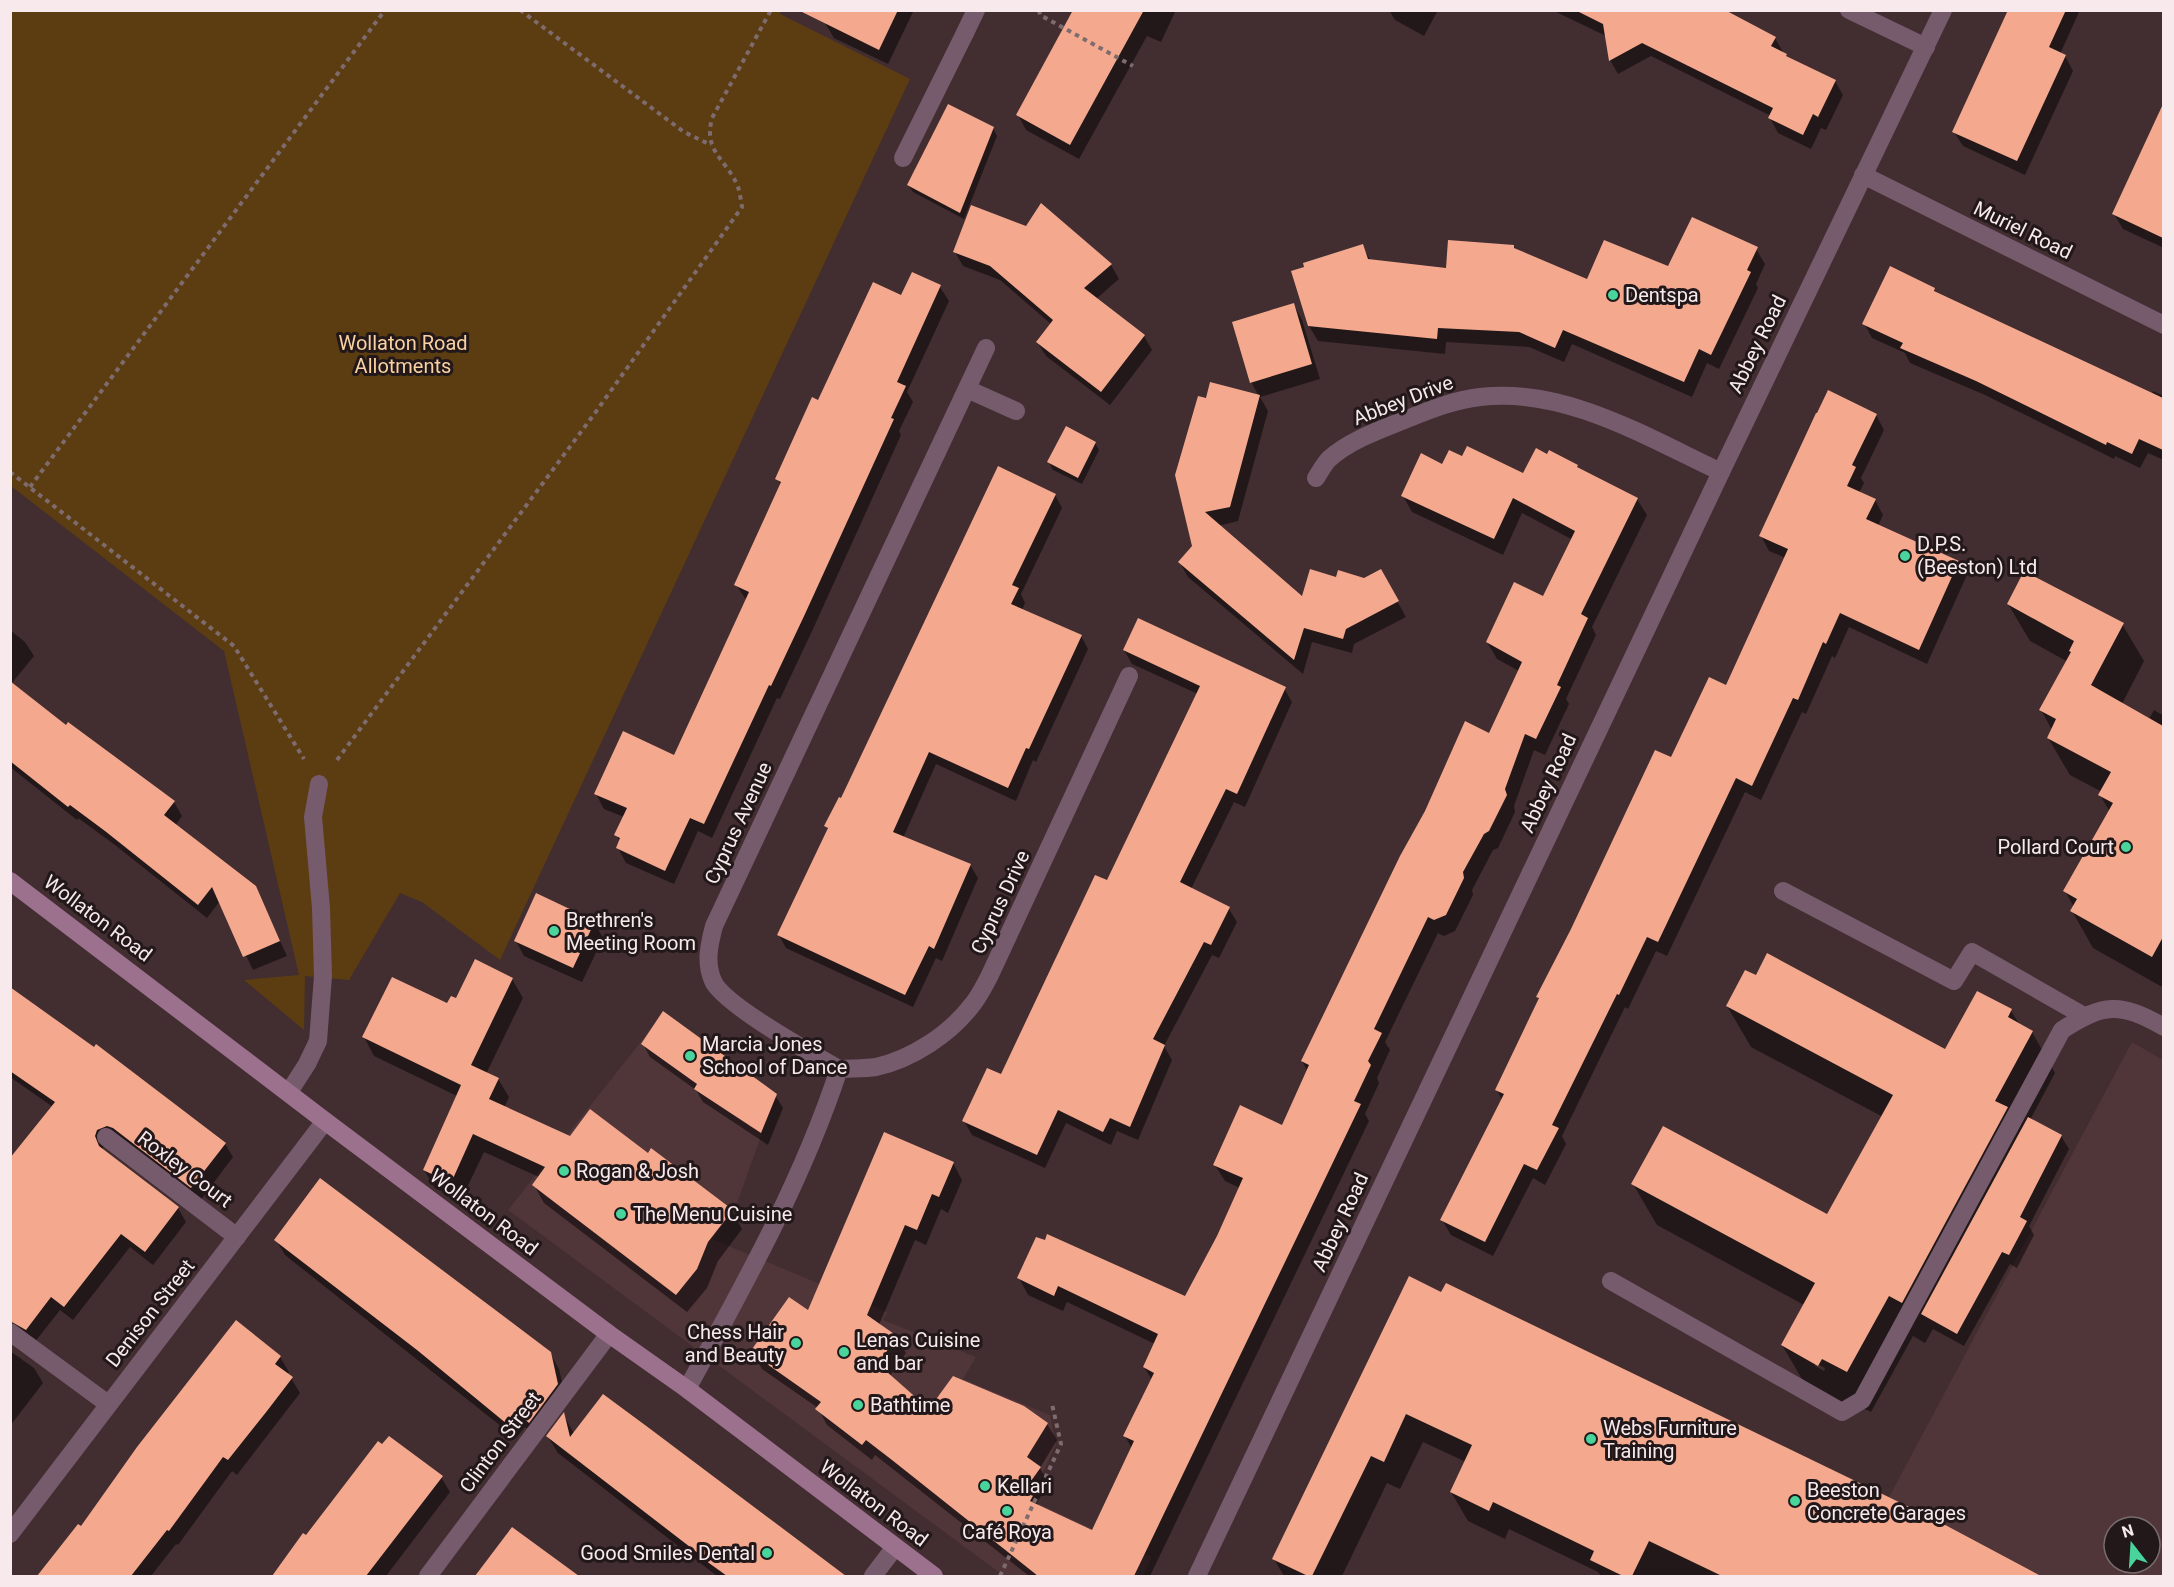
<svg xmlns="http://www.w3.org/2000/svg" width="2174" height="1587" font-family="Roboto,sans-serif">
	<rect width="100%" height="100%" fill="#422d30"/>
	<g fill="#503539" fill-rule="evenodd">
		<polygon points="658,1020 776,1094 735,1209 712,1239 887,1312 883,1320 976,1357 963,1379 1050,1415 1056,1444 1031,1500 1152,1557 1143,1576 1004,1576 508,1210"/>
		<path d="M2132 1042 2163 1060V1576H2041L1889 1497ZM2114 1527H2150V1563H2114Z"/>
	</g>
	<polygon fill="#5c3d11" points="10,11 781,11 780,14 910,79 500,960 422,902 400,893 349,980 305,976 304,1030 244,980 299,975 224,651 11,486"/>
	<g fill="#0007" fill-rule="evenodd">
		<polygon points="831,10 914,10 888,64 834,38 825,23"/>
		<polygon points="1075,10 1176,10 1161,42 1147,36 1079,159 1026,130 1018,115"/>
		<polygon points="1389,10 1438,10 1424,36 1395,20"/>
		<polygon points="1552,10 1720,10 1775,38 1783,52 1782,54 1787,59 1835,81 1843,95 1826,130 1821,128 1811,149 1778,133 1770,118 1771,116 1651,56 1618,74 1610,60 1606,36"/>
		<polygon points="2010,10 2080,10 2060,54 2065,56 2073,71 2025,175 1963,146 1954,132"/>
		<polygon points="993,128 997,136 964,219 913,192 908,185"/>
		<polygon points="2143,153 2164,162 2164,248 2123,229 2114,214"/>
		<polygon points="1041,206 1111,265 1119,279 1096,299 1144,336 1152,350 1110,405 1046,356 1037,342 1051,324 1000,280 963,266 955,252 1026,227"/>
		<polygon points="1362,246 1371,261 1447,270 1514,246 1516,250 1588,281 1669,268 1756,249 1765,264 1756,284 1758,288 1719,369 1707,363 1692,397 1572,344 1564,362 1529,347 1446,342 1445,354 1318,341 1309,326"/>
		<polygon points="913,274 940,287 949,301 907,392 913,402 899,431 901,435 813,629 780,699 777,698 712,838 698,831 674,884 626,863 618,848 620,842 616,835 624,817 604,809 596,794 675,756 747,601 736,585 781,486 777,478 819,402 902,297"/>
		<polygon points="1934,289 1937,294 2152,394 2153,391 2164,396 2164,460 2148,453 2140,468 2115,456 2114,459 1985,395 1910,363 1905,353 1872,338 1864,323"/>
		<polygon points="1294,305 1302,320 1320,379 1260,397 1268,411 1238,521 1218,526 1303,598 1337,579 1364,580 1380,571 1406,617 1354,644 1352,653 1312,642 1303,674 1188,577 1180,563 1193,546 1207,400 1259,396 1251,382"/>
		<polygon points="1876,415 1884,430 1861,478 1864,483 1859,493 1875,500 1883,515 1878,526 1958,562 1966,577 1927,664 1849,627 1835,658 1832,656 1806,714 1802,712 1761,800 1745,792 1667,956 1656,951 1628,1009 1625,1007 1562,1136 1566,1144 1545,1185 1533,1178 1493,1256 1451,1235 1442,1220 1502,1100 1497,1090 1540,1000 1538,997 1671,759 1727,687 1786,558 1769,551 1761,536"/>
		<polygon points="1095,443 1099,450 1082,484 1053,470 1049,462"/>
		<polygon points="1462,458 1524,475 1577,466 1578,469 1637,499 1647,515 1592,627 1596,635 1566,699 1569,704 1545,755 1534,750 1514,806 1515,812 1498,848 1493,850 1472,890 1473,895 1455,931 1444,936 1438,933 1385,1042 1390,1050 1377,1078 1379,1083 1365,1114 1369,1121 1150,1576 1029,1576 875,1455 872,1460 827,1425 818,1408 762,1369 752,1352 808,1312 953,1163 962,1180 948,1213 941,1209 926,1245 915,1240 879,1325 896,1337 906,1353 890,1376 929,1411 1047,1424 1057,1440 1040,1468 1049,1484 1037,1502 1039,1507 1093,1532 1132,1449 1125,1436 1152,1380 1144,1367 1155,1344 1067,1302 1063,1311 1028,1295 1019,1278 1186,1298 1219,1236 1240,1188 1225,1181 1215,1165 1283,1127 1308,1072 1302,1061 1490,735 1519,671 1497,659 1487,642 1544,598 1573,540 1522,513 1503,555 1412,512 1403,496 1443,466"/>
		<polygon points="1055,495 1062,508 1021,594 1025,603 1022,610 1081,636 1088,649 1036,762 1033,760 1016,801 936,764 903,838 970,865 978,878 942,961 936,958 913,1007 786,948 779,935 828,830 826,826 842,800"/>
		<polygon points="2008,604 2122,624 2144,661 2122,704 2149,719 2154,710 2164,716 2164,988 2093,948 2072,911 2074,907 2065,891 2110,812 2100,795 2102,792 2070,775 2048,738 2052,730 2041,710 2068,662 2030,641"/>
		<polygon points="10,630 25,642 34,656 11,684 66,727 174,802 182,816 175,826 255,887 287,956 253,970 220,901 207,918 115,845 78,818 77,820 10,767"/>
		<polygon points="1124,650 1284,688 1292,702 1245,807 1234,802 1191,889 1229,909 1237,922 1219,958 1212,955 1164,1046 1172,1060 1138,1140 1117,1131 1111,1145 1066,1123 1045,1168 972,1135 964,1121 1002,1076 1108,882 1198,694 1132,664"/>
		<polygon points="594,922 603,938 582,982 524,956 516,941"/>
		<polygon points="512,979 523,998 486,1074 498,1079 509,1097 504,1108 570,1137 648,1155 732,1211 742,1229 718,1261 707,1288 687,1312 544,1203 534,1185 539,1177 484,1152 461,1200 435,1188 424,1170 457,1096 374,1056 364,1037"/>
		<polygon points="10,988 225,1144 233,1157 200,1201 105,1144 102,1150 178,1208 186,1222 153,1265 130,1247 73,1320 60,1310 34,1343 10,1338 10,1183 53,1107 10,1077"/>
		<path d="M1978 993 2011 1011 2020 1025 2032 1032 2055 1073 2030 1120 2061 1136 2069 1149 2029 1226 2034 1235 2017 1268 2010 1264 1964 1346 1933 1329 1925 1343 1913 1336 1871 1412 1845 1399 1841 1406 1806 1386 1782 1345 1804 1305 1657 1225 1633 1184 1828 1216 1883 1117 1751 1047 1727 1006 1946 1051ZM1815 1363 1825 1368 1824 1371 1815 1366Z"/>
		<polygon points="643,1044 775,1095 783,1108 768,1145 703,1102 696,1090 650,1057"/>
		<polygon points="320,1181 550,1353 559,1369 566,1400 538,1437 525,1427 516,1438 285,1255 276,1240"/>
		<polygon points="1409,1278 1934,1520 2036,1576 1601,1576 1598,1572 1509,1529 1505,1539 1468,1521 1451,1492 1466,1462 1423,1442 1400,1489 1387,1483 1342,1576 1284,1576 1274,1559"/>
		<polygon points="10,1351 34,1368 43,1383 10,1426"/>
		<polygon points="280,1357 289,1372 287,1375 291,1378 300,1393 237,1475 232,1471 178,1545 176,1544 151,1576 37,1576 78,1526 81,1528"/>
		<polygon points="564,1415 574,1434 838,1573 841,1576 717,1576 558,1453 548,1437"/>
		<polygon points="379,1443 441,1477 450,1492 386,1576 272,1576 304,1535 306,1537 329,1505"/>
		<polygon points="513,1529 576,1576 477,1576"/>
	</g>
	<g fill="#f4a98e">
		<polygon points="798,10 898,10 879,50"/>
		<polygon points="1073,10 1144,10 1070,145 1016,115"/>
		<polygon points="1575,10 1725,10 1776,37 1771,46 1787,54 1786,56 1836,80 1818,117 1813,114 1803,135 1768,118 1773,108 1642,43 1609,61 1603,24"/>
		<polygon points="2008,10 2066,10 2049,47 2066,55 2017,161 1952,132"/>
		<polygon points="948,104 994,127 960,213 907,185"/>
		<polygon points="2163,104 2163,238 2112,214"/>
		<polygon points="1041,203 1112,264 1084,288 1145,335 1101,392 1036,342 1053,320 990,266 953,252 971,205 1026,226"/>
		<polygon points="1692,217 1758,247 1747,270 1751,272 1711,355 1699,349 1684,382 1563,330 1555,348 1519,332 1438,328 1437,339 1308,326 1291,271 1304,267 1303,263 1363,244 1368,259 1446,268 1448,240 1514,245 1514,248 1587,279 1604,240 1668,266"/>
		<polygon points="1890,266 1935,288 1934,291 2163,398 2163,450 2139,439 2132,454 2107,442 2106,445 1976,381 1900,348 1903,343 1862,324"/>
		<polygon points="912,272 941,285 897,382 906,386 891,418 894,419 805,614 771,686 769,685 704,824 690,818 665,871 616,848 620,838 614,835 627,808 594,794 623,731 674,755 749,592 734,585 781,482 775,479 812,397 818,400 873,282 901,295"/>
		<polygon points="1294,303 1312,364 1250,383 1232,322"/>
		<polygon points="1210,382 1260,395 1230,507 1205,512 1302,596 1310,569 1336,577 1338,570 1364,578 1381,569 1399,601 1346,629 1343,639 1304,628 1294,660 1178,562 1192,546 1175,475 1198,396 1206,398"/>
		<polygon points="1828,390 1877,414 1852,465 1856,467 1847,486 1876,499 1866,519 1959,561 1919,650 1840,613 1826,644 1823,642 1798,700 1793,698 1752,786 1736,778 1658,942 1647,937 1619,995 1617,994 1552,1125 1559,1128 1537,1170 1524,1164 1485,1242 1440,1220 1504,1094 1495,1090 1539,998 1536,997 1571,929 1655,750 1671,757 1709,677 1726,685 1788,549 1759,536 1816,413 1817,413"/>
		<polygon points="1066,426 1096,442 1078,478 1047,462"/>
		<polygon points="1467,446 1523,473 1536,448 1547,454 1549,450 1578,465 1577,467 1638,498 1581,614 1588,618 1557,685 1561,687 1536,739 1525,734 1505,789 1507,795 1489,831 1484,834 1463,872 1464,878 1446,915 1434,920 1428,917 1374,1029 1382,1033 1368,1061 1371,1065 1354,1101 1361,1104 1134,1576 1038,1576 892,1460 866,1440 862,1445 815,1409 821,1402 750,1352 789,1297 808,1310 884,1132 954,1162 939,1197 932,1194 917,1230 905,1225 867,1315 897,1336 878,1364 929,1409 953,1376 1024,1406 1048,1423 1027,1457 1041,1467 1026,1488 1034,1494 1030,1501 1092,1530 1134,1441 1123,1436 1154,1373 1143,1367 1158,1334 1058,1286 1054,1296 1017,1278 1036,1237 1045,1240 1047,1234 1185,1296 1217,1236 1243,1178 1213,1165 1240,1105 1282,1125 1309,1065 1301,1061 1400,856 1425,811 1465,721 1489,733 1522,662 1486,642 1514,582 1543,596 1575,531 1513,498 1494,539 1401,496 1421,453 1442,464 1449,450 1462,456"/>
		<polygon points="998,466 1056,494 1012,585 1019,588 1011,604 1082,635 1029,749 1026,748 1008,788 929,752 893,832 971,864 934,949 929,946 905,995 777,935 828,828 824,826 839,797 841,798"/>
		<polygon points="2024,571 2124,623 2091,685 2163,726 2163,937 2152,957 2070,911 2077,899 2063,891 2113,803 2098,795 2111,772 2047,738 2056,719 2039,710 2071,652 2069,651 2074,641 2007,604"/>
		<polygon points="1138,618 1286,687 1237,794 1226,789 1180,882 1230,907 1211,945 1204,942 1153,1039 1165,1045 1130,1127 1110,1118 1103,1132 1058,1110 1037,1155 962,1121 987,1068 1001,1074 1095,875 1107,880 1200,686 1123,650"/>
		<polygon points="10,681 66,725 68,722 175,801 164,815 256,886 280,941 243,957 212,887 198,905 105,831 70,805 68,807 10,761"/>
		<polygon points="536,893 595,921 573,968 514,941"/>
		<polygon points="1767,953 1945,1049 1977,991 2012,1009 2008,1017 2033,1031 1995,1101 2008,1107 1902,1303 1889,1296 1847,1372 1822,1359 1818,1366 1781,1345 1815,1283 1631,1184 1663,1126 1827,1214 1893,1095 1726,1006 1745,970 1756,975"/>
		<polygon points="475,959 513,978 471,1065 499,1078 489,1099 570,1136 590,1109 648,1153 651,1148 733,1210 708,1242 697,1269 676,1295 532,1185 545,1167 473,1134 451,1183 423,1170 461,1085 362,1037 392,977 447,1003 451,996 456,998"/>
		<polygon points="10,987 94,1047 96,1044 226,1143 191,1188 113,1128 107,1126 97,1130 95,1136 99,1146 179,1207 145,1252 121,1234 64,1307 51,1297 26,1330 10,1321 10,1158 55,1102 10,1071"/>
		<polygon points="663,1011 777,1094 761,1133 694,1089 697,1084 641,1044"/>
		<polygon points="2028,1117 2062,1135 2020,1217 2027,1221 2009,1255 2002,1252 1957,1334 1921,1314"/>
		<polygon points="320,1178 551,1352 558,1384 529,1423 516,1412 507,1424 417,1350 274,1240"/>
		<polygon points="1409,1276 1441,1292 1446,1283 1934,1519 2041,1576 1722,1576 1649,1541 1632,1576 1623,1576 1590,1560 1594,1551 1493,1502 1489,1511 1450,1492 1472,1445 1406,1414 1384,1462 1371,1456 1312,1576 1308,1576 1272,1559"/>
		<polygon points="236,1320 281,1356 275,1364 293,1377 267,1411 228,1460 223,1457 169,1531 167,1530 131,1576 37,1576 78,1524 81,1526 137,1447"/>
		<polygon points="603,1394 649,1428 846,1576 727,1576 702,1558 703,1557 546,1436 564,1412 570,1437"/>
		<polygon points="389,1436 443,1476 366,1576 272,1576 303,1533 306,1535 378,1441 382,1444"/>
		<polygon points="512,1527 579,1576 475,1576"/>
	</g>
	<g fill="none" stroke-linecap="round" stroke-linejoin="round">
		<g stroke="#7e6b6e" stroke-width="4" stroke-dasharray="4.5 4.5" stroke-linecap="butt">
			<polyline points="520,10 684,132 711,145"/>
			<polyline points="1039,10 1040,15 1133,66"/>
			<polyline points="10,472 234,646 304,759"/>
			<polyline points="30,487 385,10"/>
			<path d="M337 760 595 413 742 207C741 201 740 193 738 187 727 159 703 153 712 118L771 10"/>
			<polyline points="1000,1576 1061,1444 1052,1404"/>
		</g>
		<g stroke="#765b6d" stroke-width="18">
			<polyline points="903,158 965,33"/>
			<polyline points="1783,891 1954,981 1972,952 2084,1016"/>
			<polyline points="289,1092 307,1064 318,1041 323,976 321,908 313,817 319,784"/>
			<polyline points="106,1137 237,1237"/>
			<path d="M1611 1281 1842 1412 1862 1400 2062 1030C2104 1003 2120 1002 2164 1027"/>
			<polyline points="10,1332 108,1404"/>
		</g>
		<g stroke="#765b6d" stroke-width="18">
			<polyline points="1849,10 1926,47"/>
			<polyline points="965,33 976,10"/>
			<polyline points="1863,175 2164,325"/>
			<polyline points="967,389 1016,411"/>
			<path d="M1316 478C1320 472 1324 464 1329 459 1349 441 1377 431 1402 421 1427 411 1453 400 1480 397 1565 387 1646 437 1721 472"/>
			<path d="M839 1069C814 1055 723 1004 713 981 705 963 709 945 714 926L986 348"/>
			<path d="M839 1069C851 1068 864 1069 876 1067 912 1059 950 1034 972 1005 979 997 984 986 989 977L1129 676"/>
			<path d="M687 1389C744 1285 802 1182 839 1069"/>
			<polyline points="10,1534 325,1121"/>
			<polyline points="428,1576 609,1334"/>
			<polyline points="873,1576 895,1547"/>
			<polyline points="1197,1576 1721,472 1943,10"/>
		</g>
		<polyline stroke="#9b718d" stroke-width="18" points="10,881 325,1121 609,1334 687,1389 934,1576"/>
	</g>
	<g fill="#49d49c" stroke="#22181a" stroke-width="2">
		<circle cx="1613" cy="295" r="6"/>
		<circle cx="1905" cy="556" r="6"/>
		<circle cx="2126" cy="847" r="6"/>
		<circle cx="554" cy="931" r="6"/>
		<circle cx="690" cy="1056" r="6"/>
		<circle cx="564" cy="1171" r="6"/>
		<circle cx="621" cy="1214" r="6"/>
		<circle cx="796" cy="1343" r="6"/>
		<circle cx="844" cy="1352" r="6"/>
		<circle cx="858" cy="1405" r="6"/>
		<circle cx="1591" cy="1439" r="6"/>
		<circle cx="985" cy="1486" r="6"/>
		<circle cx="1795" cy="1501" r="6"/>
		<circle cx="1007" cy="1511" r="6"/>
		<circle cx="767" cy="1553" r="6"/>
	</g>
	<g text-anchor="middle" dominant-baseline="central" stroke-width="6" stroke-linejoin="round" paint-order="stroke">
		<g font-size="20" fill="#f8eaec" stroke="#22181a">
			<text transform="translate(2023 230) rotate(26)">Muriel Road</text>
			<text transform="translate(1757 344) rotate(-64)">Abbey Road</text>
			<text transform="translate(1403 400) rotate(-21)">Abbey Drive</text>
			<text transform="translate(1548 783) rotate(-65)">Abbey Road</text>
			<text transform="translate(738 823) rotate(-65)">Cyprus Avenue</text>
			<text transform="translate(1000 902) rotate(-65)">Cyprus Drive</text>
			<text transform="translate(98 918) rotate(37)">Wollaton Road</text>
			<text transform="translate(185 1169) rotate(37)">Roxley Court</text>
			<text transform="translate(484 1212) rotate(37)">Wollaton Road</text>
			<text transform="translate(1340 1222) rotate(-65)">Abbey Road</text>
			<text transform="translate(150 1313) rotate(-52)">Denison Street</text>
			<text transform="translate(500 1442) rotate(-53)">Clinton Street</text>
			<text transform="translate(874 1503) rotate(37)">Wollaton Road</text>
		</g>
		<g font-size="20" fill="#f8eaec" stroke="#22181a" text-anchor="start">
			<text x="1625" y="295">Dentspa</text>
			<text x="1917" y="544">D.P.S.<tspan x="1917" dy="23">(Beeston) Ltd</tspan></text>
			<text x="2114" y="847" text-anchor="end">Pollard Court</text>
			<text x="566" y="920">Brethren's<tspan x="566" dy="23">Meeting Room</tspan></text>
			<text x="702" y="1044">Marcia Jones<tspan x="702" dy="23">School of Dance</tspan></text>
			<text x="576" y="1171">Rogan &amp; Josh</text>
			<text x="633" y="1214">The Menu Cuisine</text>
			<text x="784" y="1332" text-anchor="end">Chess Hair<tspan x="784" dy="23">and Beauty</tspan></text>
			<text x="856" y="1340">Lenas Cuisine<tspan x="856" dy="23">and bar</tspan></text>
			<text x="870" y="1405">Bathtime</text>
			<text x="1603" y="1428">Webs Furniture<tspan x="1603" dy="23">Training</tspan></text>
			<text x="997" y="1486">Kellari</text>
			<text x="1807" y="1490">Beeston<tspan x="1807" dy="23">Concrete Garages</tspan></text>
			<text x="1007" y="1532" text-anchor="middle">Café Roya</text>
			<text x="755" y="1553" text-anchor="end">Good Smiles Dental</text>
		</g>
		<g font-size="20" fill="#f9d1a2" stroke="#22181a">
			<text x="403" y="343">Wollaton Road<tspan x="403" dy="23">Allotments</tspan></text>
		</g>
	</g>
	<rect width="2174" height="1587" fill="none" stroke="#f8eaec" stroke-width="24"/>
	<g transform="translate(2132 1545) rotate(343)"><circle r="28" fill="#22181a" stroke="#786c6e" stroke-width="1.5"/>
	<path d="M0-4.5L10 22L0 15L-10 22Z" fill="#49d49c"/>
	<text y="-9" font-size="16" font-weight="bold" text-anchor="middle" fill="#f8eaec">N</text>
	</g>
</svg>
